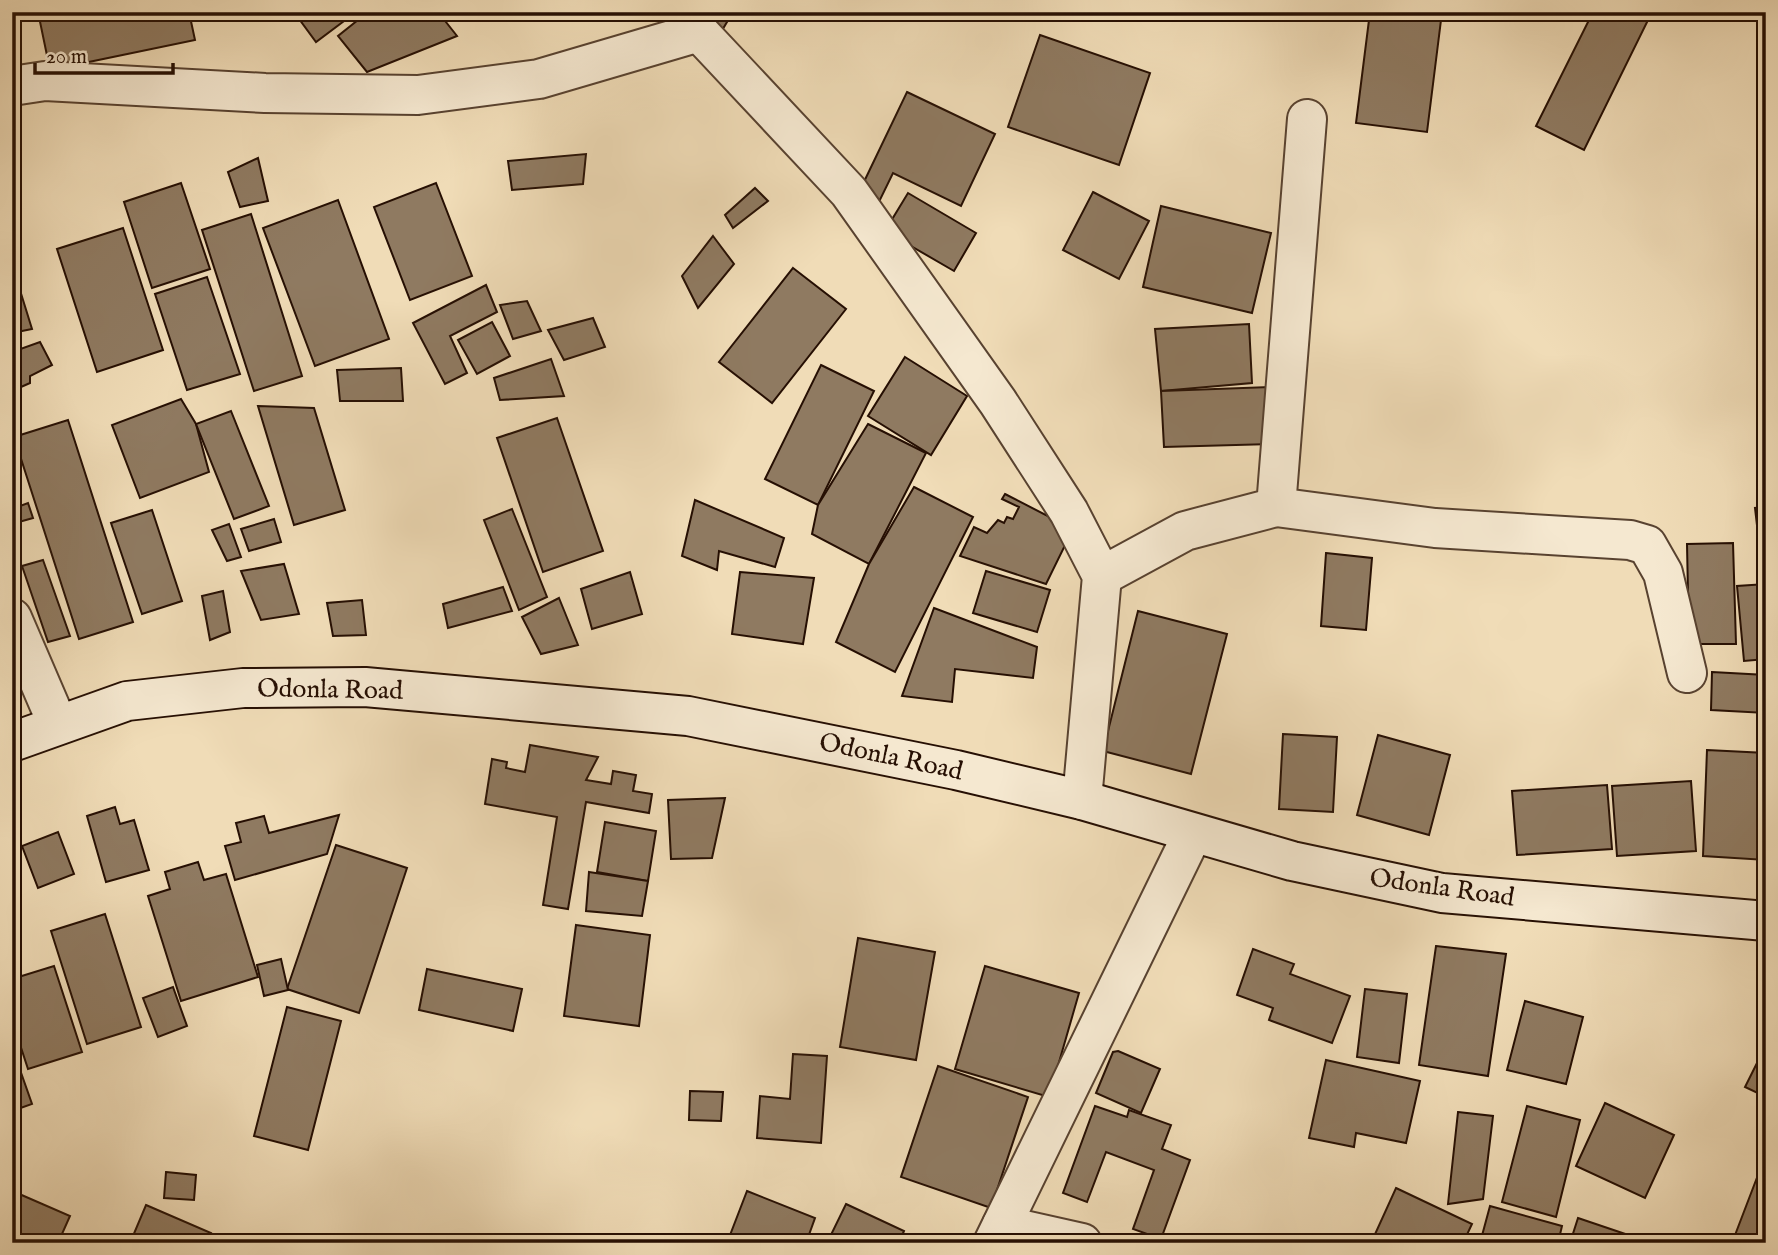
<svg xmlns="http://www.w3.org/2000/svg" width="1778" height="1255" font-family="'IM FELL English',serif">
	<rect width="100%" height="100%" fill="#f0dcb7"/>
	<filter id="stains"><feTurbulence type="fractalNoise" baseFrequency=".00286" numOctaves="4"/><feColorMatrix values="0 0 0 0 .2 0 0 0 0 .09 0 0 0 0 .02 0 0 0 .5 -.17"/></filter>
	<radialGradient id="worn" r=".72"><stop offset=".6" stop-color="#630" stop-opacity="0"/><stop offset="1" stop-color="#630" stop-opacity=".3"/></radialGradient>
	<g fill="#8f7a61" stroke="#260f03" stroke-width="2">
		<polygon points="38,12 189,12 195,40 50,70"/>
		<polygon points="294,12 356,12 316,42"/>
		<polygon points="368,12 438,12 457,36 367,72 338,36"/>
		<polygon points="691,12 733,12 721,32"/>
		<polygon points="1370,12 1442,12 1427,132 1356,123"/>
		<polygon points="1593,12 1652,12 1584,150 1536,126"/>
		<polygon points="1040,35 1150,73 1119,165 1008,127"/>
		<polygon points="907,92 995,134 961,206 893,173 875,210 861,188"/>
		<polygon points="586,154 583,184 512,190 508,161"/>
		<polygon points="258,158 268,201 240,207 228,172"/>
		<polygon points="181,183 210,269 152,288 124,202"/>
		<polygon points="436,183 472,276 410,300 374,207"/>
		<polygon points="755,188 768,201 733,228 725,215"/>
		<polygon points="1093,192 1149,221 1119,279 1063,250"/>
		<polygon points="908,193 976,233 954,271 885,231"/>
		<polygon points="338,200 389,339 315,366 263,228"/>
		<polygon points="1161,206 1271,233 1252,313 1143,287"/>
		<polygon points="251,214 302,376 254,391 202,230"/>
		<polygon points="123,228 163,350 97,372 57,249"/>
		<polygon points="713,236 734,264 698,308 682,276"/>
		<polygon points="793,268 846,309 772,403 719,362"/>
		<polygon points="207,277 240,374 187,390 155,294"/>
		<polygon points="486,285 497,312 450,336 467,373 445,384 413,323"/>
		<polygon points="19,287 32,329 12,333 12,290"/>
		<polygon points="527,301 541,331 513,339 500,305"/>
		<polygon points="593,318 605,347 564,360 548,330"/>
		<polygon points="492,322 510,356 477,374 458,340"/>
		<polygon points="1249,324 1252,383 1161,391 1155,329"/>
		<polygon points="12,337 15,351 40,342 52,365 30,376 30,383 12,391"/>
		<polygon points="905,357 967,396 931,455 868,416"/>
		<polygon points="551,359 564,396 500,400 494,378"/>
		<polygon points="821,365 874,391 818,505 765,479"/>
		<polygon points="401,368 403,401 340,401 337,370"/>
		<polygon points="1270,387 1272,444 1164,447 1161,391"/>
		<polygon points="181,399 196,424 209,472 140,498 112,425"/>
		<polygon points="258,406 314,408 345,510 294,525"/>
		<polygon points="231,411 269,506 234,519 196,424"/>
		<polygon points="557,418 603,551 543,572 497,438"/>
		<polygon points="68,420 133,622 79,639 14,437"/>
		<polygon points="868,424 926,453 869,564 812,534 818,505"/>
		<polygon points="914,487 973,517 895,672 836,642 869,564"/>
		<polygon points="1005,494 1073,529 1046,584 960,556 974,527 987,533 998,520 1004,523 1007,517 1013,519 1019,507 1002,499"/>
		<polygon points="695,500 784,538 775,567 719,551 717,570 682,556"/>
		<polygon points="28,503 33,518 12,524 12,509"/>
		<polygon points="1766,507 1766,560 1761,560 1755,508"/>
		<polygon points="512,509 547,597 519,610 484,520"/>
		<polygon points="152,510 182,601 142,614 111,523"/>
		<polygon points="274,519 281,542 249,551 241,529"/>
		<polygon points="229,524 241,557 227,561 212,530"/>
		<polygon points="1733,543 1736,644 1689,644 1687,544"/>
		<polygon points="1326,553 1372,558 1366,630 1321,626"/>
		<polygon points="43,560 70,636 48,642 22,566"/>
		<polygon points="284,564 299,614 261,620 241,571"/>
		<polygon points="986,571 1050,590 1037,632 973,613"/>
		<polygon points="630,572 642,614 592,629 581,589"/>
		<polygon points="740,572 814,578 803,644 732,634"/>
		<polygon points="1766,584 1766,659 1744,661 1737,586"/>
		<polygon points="503,587 512,611 448,628 443,604"/>
		<polygon points="223,591 230,632 210,640 202,596"/>
		<polygon points="559,598 578,645 541,654 522,617"/>
		<polygon points="362,600 366,635 333,636 327,603"/>
		<polygon points="934,608 1037,647 1033,678 955,669 952,702 902,696"/>
		<polygon points="1138,611 1227,634 1191,774 1103,751"/>
		<polygon points="1712,672 1766,675 1766,713 1711,710"/>
		<polygon points="1283,734 1337,737 1333,812 1279,809"/>
		<polygon points="1378,735 1450,755 1429,835 1357,815"/>
		<polygon points="530,745 598,757 586,780 611,784 613,771 636,775 633,791 652,794 649,813 586,802 568,909 543,905 557,817 485,804 492,759 507,762 506,768 525,772"/>
		<polygon points="1707,750 1766,753 1766,860 1703,856"/>
		<polygon points="1691,781 1696,851 1617,856 1612,786"/>
		<polygon points="1607,785 1612,849 1517,855 1512,791"/>
		<polygon points="725,798 712,858 671,859 668,800"/>
		<polygon points="115,807 120,824 134,820 149,870 106,882 87,816"/>
		<polygon points="339,815 327,854 235,880 225,846 241,842 236,823 264,816 269,833"/>
		<polygon points="605,822 656,831 648,881 597,872"/>
		<polygon points="58,832 74,874 38,888 22,846"/>
		<polygon points="336,845 407,868 359,1013 287,989"/>
		<polygon points="198,862 204,880 226,874 258,977 181,1001 148,896 170,889 165,872"/>
		<polygon points="589,872 648,881 642,916 586,911"/>
		<polygon points="105,914 141,1027 87,1044 51,931"/>
		<polygon points="576,925 650,935 639,1026 564,1016"/>
		<polygon points="858,938 935,952 916,1060 840,1047"/>
		<polygon points="1436,946 1506,954 1488,1076 1419,1065"/>
		<polygon points="1253,949 1294,964 1290,974 1350,996 1332,1043 1269,1020 1273,1008 1237,995"/>
		<polygon points="281,959 288,990 264,996 257,965"/>
		<polygon points="54,966 82,1052 28,1069 12,1020 12,979"/>
		<polygon points="985,966 1079,993 1049,1097 955,1069"/>
		<polygon points="427,969 522,989 513,1031 419,1010"/>
		<polygon points="173,987 187,1026 158,1037 143,998"/>
		<polygon points="1365,989 1407,994 1399,1063 1357,1057"/>
		<polygon points="1525,1001 1583,1017 1566,1084 1507,1070"/>
		<polygon points="287,1007 341,1021 308,1150 254,1136"/>
		<polygon points="1766,1045 1766,1097 1745,1087"/>
		<polygon points="12,1047 32,1104 12,1111"/>
		<polygon points="1118,1051 1160,1069 1141,1113 1096,1093 1113,1052"/>
		<polygon points="793,1054 827,1056 821,1143 757,1138 760,1096 790,1099"/>
		<polygon points="1326,1060 1420,1081 1406,1143 1356,1133 1354,1147 1309,1138"/>
		<polygon points="938,1066 1028,1097 991,1208 901,1177"/>
		<polygon points="690,1091 723,1092 721,1121 689,1120"/>
		<polygon points="1605,1103 1674,1135 1645,1198 1576,1166"/>
		<polygon points="1095,1106 1127,1117 1129,1110 1171,1125 1162,1149 1190,1160 1161,1239 1133,1229 1154,1170 1106,1152 1087,1202 1063,1193"/>
		<polygon points="1527,1106 1580,1120 1556,1217 1502,1202"/>
		<polygon points="1458,1112 1493,1116 1483,1199 1448,1204"/>
		<polygon points="1766,1154 1766,1243 1732,1243"/>
		<polygon points="166,1172 196,1175 194,1200 164,1198"/>
		<polygon points="1396,1188 1472,1224 1463,1243 1371,1243"/>
		<polygon points="747,1191 815,1218 806,1243 727,1243"/>
		<polygon points="17,1193 70,1216 58,1243 12,1243 12,1203"/>
		<polygon points="846,1204 904,1231 899,1243 827,1243"/>
		<polygon points="146,1205 211,1233 207,1243 130,1243"/>
		<polygon points="1490,1206 1562,1226 1558,1243 1480,1243"/>
		<polygon points="1578,1218 1652,1243 1570,1243"/>
	</g>
	<g fill="none" stroke-linecap="round" stroke-linejoin="round">
		<defs>
			<g id="street">
				<polyline points="686,12 699,32 849,192 998,402 1069,512 1102,576 1082,800"/>
				<polyline points="12,86 45,81 265,93 418,95 539,79 699,32"/>
				<polyline points="1276,507 1435,528 1630,540 1647,545 1663,573 1687,673"/>
				<polyline points="1102,576 1185,531 1276,507 1307,119"/>
				<polyline points="12,618 58,725"/>
				<polyline points="1002,1225 1082,1243"/>
				<polyline points="993,1243 1193,833"/>
			</g>
			<polyline id="secondary" points="12,742 127,701 243,688 365,687 688,716 956,770 1082,800 1292,861 1442,893 1766,921"/>
		</defs>
		<use href="#street" stroke="#584230" stroke-width="42"/>
		<use href="#secondary" stroke="#260f03" stroke-width="42"/>
		<use href="#street" stroke="#f5e8d0" stroke-width="38"/>
		<use href="#secondary" stroke="#f5e8d0" stroke-width="38"/>
	</g>
	<g text-anchor="middle" dominant-baseline="central" stroke-width="6" stroke-linejoin="round" paint-order="stroke">
		<g font-size="26" fill="#260f03" stroke="#f5e8d0">
			<text transform="translate(330 690) rotate(1)">Odonla Road</text>
			<text transform="translate(891 757) rotate(12)">Odonla Road</text>
			<text transform="translate(1442 888) rotate(8)">Odonla Road</text>
		</g>
	</g>
	<rect width="1778" height="1255" fill="none" stroke="#f0dcb7" stroke-width="42"/>
	<rect x="14" y="14" width="1750" height="1227" fill="none" stroke="#260f03" stroke-width="3.5"/>
	<rect x="21" y="21" width="1736" height="1213" fill="none" stroke="#260f03" stroke-width="2"/>
	<path d="M35 63v10h138v-10" fill="none" stroke="#260f03" stroke-width="3.5"/>
	<text x="46" y="63" font-size="21" fill="#260f03" stroke="#f5e8d0" stroke-width="5" paint-order="stroke">20 m</text>
	<rect width="100%" height="100%" filter="url(#stains)"/>
	<rect width="100%" height="100%" fill="url(#worn)"/>
</svg>
